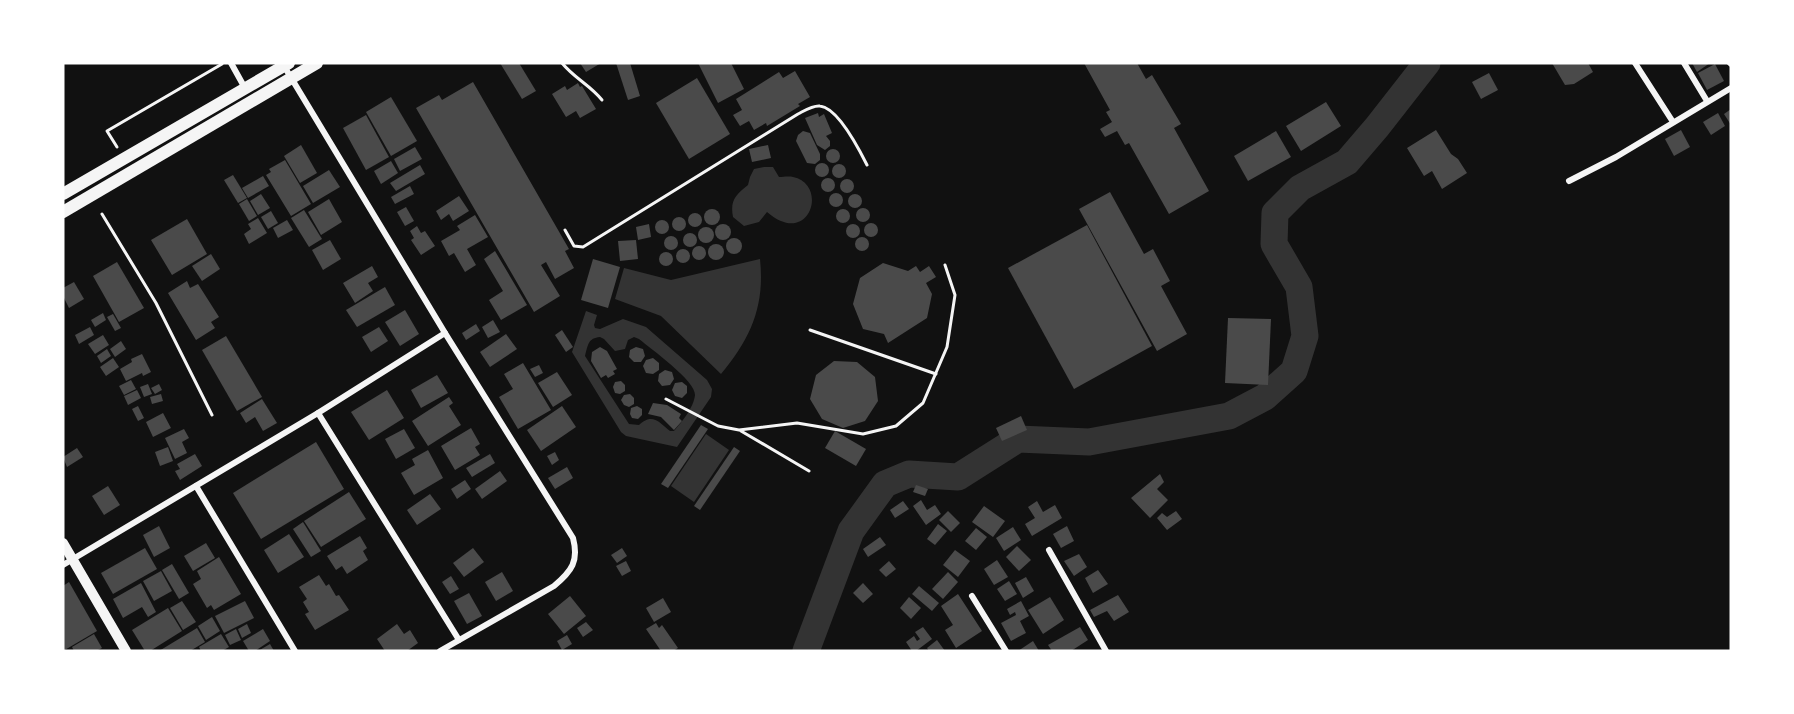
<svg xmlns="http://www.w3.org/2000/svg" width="1794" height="714" font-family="Jost,sans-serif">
	<rect width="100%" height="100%" fill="#111"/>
	<g fill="#333" fill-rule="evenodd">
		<path d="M764 167H773L779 177C783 177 789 176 793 177 829 184 810 249 767 212L759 222 744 226 733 217C730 201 735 195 748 185L750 177 754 169Z"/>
		<path d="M760 259C765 306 751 338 721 374L661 316 615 299 624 268 671 280Z"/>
		<path d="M586 311 597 315 594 325 595 328 600 329 623 319 646 327 707 380 712 389 711 397 677 447 626 436 621 432 572 352ZM600 337 604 339 615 351 625 349 628 340 634 337 639 339C651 349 696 381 695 395 694 407 682 422 674 431H670C658 421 652 413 639 425L629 424 585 356C588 345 588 338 600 337Z"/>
		<polygon points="706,434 729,450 694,502 671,486"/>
	</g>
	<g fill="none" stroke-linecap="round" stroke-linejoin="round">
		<polyline stroke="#333" stroke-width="27" points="806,651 851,531 885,484 909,474 958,477 1018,439 1089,442 1229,416 1265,397 1294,371 1305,336 1299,287 1274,244 1275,213 1300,188 1347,162 1377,127 1427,63"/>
	</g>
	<g fill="#4a4a4a">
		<polygon points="500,63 519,63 536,91 522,99"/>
		<polygon points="580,63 601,63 586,72"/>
		<polygon points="616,63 630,63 640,96 628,100"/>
		<polygon points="698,63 731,63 744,89 718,103"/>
		<polygon points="1084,63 1137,63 1146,79 1152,75 1181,124 1174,128 1209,191 1169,214 1129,143 1125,145 1117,131 1105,137 1100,129 1112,122 1106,112 1110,110"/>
		<polygon points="1552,63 1588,63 1593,72 1574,84 1565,85"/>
		<polygon points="1692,63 1710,63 1697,72"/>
		<polygon points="1715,64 1724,81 1707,90 1698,73"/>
		<polygon points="795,71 810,97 798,104 800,106 767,126 766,123 754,130 749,121 740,126 733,115 742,110 736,99 779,72 783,78"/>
		<polygon points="1489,73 1498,90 1481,99 1472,82"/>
		<polygon points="697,78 730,134 689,159 656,103"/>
		<polygon points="473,82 569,249 565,251 574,268 555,279 546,262 541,265 560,296 534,312 416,108 439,95 442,100"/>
		<polygon points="578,83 580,87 582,86 596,109 580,118 576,111 566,117 552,94 565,86 567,90"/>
		<polygon points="391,97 417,141 391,156 366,112"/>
		<polygon points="1326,102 1341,126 1301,151 1286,126"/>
		<polygon points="1731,109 1731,125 1724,114"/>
		<polygon points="818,113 819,117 824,114 832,133 826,136 830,141 830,146 825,150 817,145 805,118"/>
		<polygon points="1718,113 1725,126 1711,135 1703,122"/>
		<polygon points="366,115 389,157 366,170 343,128"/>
		<polygon points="1436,130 1451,154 1458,159 1467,173 1442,189 1432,171 1424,176 1407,148"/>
		<polygon points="1681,130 1690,147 1674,156 1665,139"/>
		<polygon points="803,131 810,133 820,154 820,160 815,164 807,163 796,141 798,135"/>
		<polygon points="1276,131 1291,157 1248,181 1234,156"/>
		<polygon points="301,145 317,173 300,183 284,156"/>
		<polygon points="768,145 771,158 752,162 749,149"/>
		<polygon points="415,147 422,159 400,171 394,159"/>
		<circle cx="833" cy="156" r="7"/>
		<polygon points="285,160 311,204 291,216 266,175 271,172 269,169"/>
		<polygon points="391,161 398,173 381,184 374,171"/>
		<circle cx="822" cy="170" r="7"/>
		<circle cx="839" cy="171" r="7"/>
		<polygon points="420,165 425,174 396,191 390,183"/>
		<polygon points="329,170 340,187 313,203 303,186"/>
		<polygon points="233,175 247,198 238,203 224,180"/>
		<polygon points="263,176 269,186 248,198 242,188"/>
		<circle cx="828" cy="185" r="7"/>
		<circle cx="847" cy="186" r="7"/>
		<polygon points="410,186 414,194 395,204 391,197"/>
		<polygon points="1110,192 1144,254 1153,249 1170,281 1161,286 1187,334 1157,351 1079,209"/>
		<circle cx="836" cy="200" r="7"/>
		<circle cx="855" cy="201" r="7"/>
		<polygon points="261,194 270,208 258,215 250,201"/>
		<polygon points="459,196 469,211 453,221 449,214 441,220 436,211"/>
		<polygon points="247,199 257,216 249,221 239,204"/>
		<polygon points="329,199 342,222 321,235 308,212"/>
		<polygon points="406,207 414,221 405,226 397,212"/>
		<circle cx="863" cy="215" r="7"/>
		<circle cx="843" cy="216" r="7"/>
		<circle cx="712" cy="217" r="8"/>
		<polygon points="304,210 322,239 309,247 291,218"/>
		<polygon points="271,211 278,223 268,229 261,217"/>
		<circle cx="695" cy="220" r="7"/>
		<polygon points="475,215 488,237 467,249 476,265 465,272 454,253 449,256 441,241 460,230 457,226"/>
		<circle cx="679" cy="224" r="7"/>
		<polygon points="258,218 267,233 249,244 244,234 251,229 248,224"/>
		<polygon points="187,219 207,254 172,275 151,240"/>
		<circle cx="662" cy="227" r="7"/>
		<polygon points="287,220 293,230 278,238 273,228"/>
		<circle cx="871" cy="230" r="7"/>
		<circle cx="853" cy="231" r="7"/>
		<circle cx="723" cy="232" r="8"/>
		<polygon points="649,224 651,237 638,240 636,227"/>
		<polygon points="1087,225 1152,346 1074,389 1008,268"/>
		<polygon points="417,226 421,233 425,231 435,246 421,255 411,240 414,238 410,231"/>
		<circle cx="706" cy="235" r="8"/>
		<circle cx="690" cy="240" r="7"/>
		<circle cx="671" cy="243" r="7"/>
		<circle cx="862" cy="244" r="7"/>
		<circle cx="734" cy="246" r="8"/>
		<polygon points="330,240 341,259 323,270 312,250"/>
		<polygon points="636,240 638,259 620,261 618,241"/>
		<circle cx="716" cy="252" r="8"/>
		<circle cx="699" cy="253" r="7"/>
		<circle cx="683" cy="256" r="7"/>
		<polygon points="495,251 527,305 501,320 489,300 503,291 484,259"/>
		<circle cx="666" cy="259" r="7"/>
		<polygon points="211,254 220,269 202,281 192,266"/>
		<polygon points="593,259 620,267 608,308 581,300"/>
		<polygon points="117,262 144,308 119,322 93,276"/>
		<polygon points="883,263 908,271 916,266 920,272 929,266 936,277 926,283 932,294 927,318 888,343 884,334 863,329 853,304 860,278"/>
		<polygon points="372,266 378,277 368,283 373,291 355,303 343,283"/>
		<polygon points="187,281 190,288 198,284 219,317 211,322 215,328 196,340 168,293"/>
		<polygon points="74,282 84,299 69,308 63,296 63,288"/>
		<polygon points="385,287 395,305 357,327 346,310"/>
		<polygon points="405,310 419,334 400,346 385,322"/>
		<polygon points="103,313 106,320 95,327 91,320"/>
		<polygon points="113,314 121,328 115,331 107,317"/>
		<polygon points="1228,318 1271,319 1268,385 1225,383"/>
		<polygon points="493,320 500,332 488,338 482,327"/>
		<polygon points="476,324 480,331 466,340 462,333"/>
		<polygon points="90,327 94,335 79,344 75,335"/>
		<polygon points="379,327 388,341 371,352 362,337"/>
		<polygon points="562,330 573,347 566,352 555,335"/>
		<polygon points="506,334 517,349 490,367 480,352"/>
		<polygon points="103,335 109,345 95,354 88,344"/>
		<polygon points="226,336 262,397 237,411 202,350"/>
		<polygon points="121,341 126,349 115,357 110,349"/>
		<polygon points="600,347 607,351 617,369 613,371 615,374 608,378 606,375 601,378 591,361 592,352"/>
		<polygon points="636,347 643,349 645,356 641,362 634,362 629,357 630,350"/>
		<polygon points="107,349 111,356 101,363 97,356"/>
		<polygon points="142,354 151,372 143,376 142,373 126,381 120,369 132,362 131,359"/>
		<polygon points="113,358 119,367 106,376 100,367"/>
		<polygon points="653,358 659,363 659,370 653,374 646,373 643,366 646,360"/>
		<polygon points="834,361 857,362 875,377 878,401 865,421 843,428 822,419 810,399 816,375"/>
		<polygon points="523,363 551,410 518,429 499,397 513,389 504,374"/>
		<polygon points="539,365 543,373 535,377 530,369"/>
		<polygon points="665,370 672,372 674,379 670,385 662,386 658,381 659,374"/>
		<polygon points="557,372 572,395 553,407 538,383"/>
		<polygon points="437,375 448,393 421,408 411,390"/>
		<polygon points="131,380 136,389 124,395 119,386"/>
		<polygon points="621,381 625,385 625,391 620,394 615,393 613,387 615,382"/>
		<polygon points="682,382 687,386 687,393 682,398 675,396 672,390 675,383"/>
		<polygon points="148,384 152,394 144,397 140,387"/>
		<polygon points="159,384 162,390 155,394 151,388"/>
		<polygon points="137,390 141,398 128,405 124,396"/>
		<polygon points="387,390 404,418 369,440 351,412"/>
		<polygon points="161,394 163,401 152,404 150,397"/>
		<polygon points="630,394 634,398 634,404 629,407 624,405 621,400 624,395"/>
		<polygon points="449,397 453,403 449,406 461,425 428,446 412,421"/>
		<polygon points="262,399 277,423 263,431 255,417 246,423 240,413"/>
		<polygon points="653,403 667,405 681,414 679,418 682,421 674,430 661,417 648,414"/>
		<polygon points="138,406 144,418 138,421 132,409"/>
		<polygon points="562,406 576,427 541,451 527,430"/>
		<polygon points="637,406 642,409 642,415 638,419 632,418 630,414 631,408"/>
		<polygon points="163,413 171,428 153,437 146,422"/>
		<polygon points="1021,416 1027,430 1002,441 996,428"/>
		<polygon points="701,425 708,429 668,488 661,484"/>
		<polygon points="471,428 480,444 475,447 480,455 455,470 441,446"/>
		<polygon points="184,429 189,438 182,442 187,453 175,459 165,438"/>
		<polygon points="404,429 415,448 396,459 385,439"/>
		<polygon points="835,431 866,449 856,466 825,448"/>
		<polygon points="316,442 344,489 261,539 233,493"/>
		<polygon points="168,447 173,461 160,466 155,452"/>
		<polygon points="734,447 740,451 700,510 694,506"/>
		<polygon points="77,448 83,457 67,467 63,457"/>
		<polygon points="428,450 443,478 414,495 401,473 415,465 412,459"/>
		<polygon points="555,452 559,460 552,465 547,456"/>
		<polygon points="195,454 202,466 180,480 175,471 180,469 177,464"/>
		<polygon points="490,454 495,463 472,477 466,468"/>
		<polygon points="567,467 573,478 555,489 548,478"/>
		<polygon points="500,471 507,481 482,499 475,489"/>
		<polygon points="1160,474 1164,482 1157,489 1168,500 1150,518 1131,498"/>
		<polygon points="465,480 471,489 457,499 451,489"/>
		<polygon points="916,485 928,489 925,496 913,492"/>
		<polygon points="108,486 120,505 104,515 92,496"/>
		<polygon points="349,492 366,519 321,547 304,521"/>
		<polygon points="430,494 441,509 417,525 407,510"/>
		<polygon points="921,500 927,510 935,505 941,514 926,525 913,506"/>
		<polygon points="903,501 909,509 895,518 890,510"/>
		<polygon points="1037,501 1043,512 1055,505 1062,518 1032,536 1025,524 1035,518 1028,507"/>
		<polygon points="984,506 1005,521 993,537 972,522"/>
		<polygon points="948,511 960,523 951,532 939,520"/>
		<polygon points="1176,511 1182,519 1167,530 1157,518 1162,513 1167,517"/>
		<polygon points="303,522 321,551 311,557 293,529"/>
		<polygon points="938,524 947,531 935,545 927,539"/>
		<polygon points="159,526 170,548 154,557 143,535"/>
		<polygon points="1067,526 1074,541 1061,548 1053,534"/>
		<polygon points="1013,527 1021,540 1004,551 996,538"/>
		<polygon points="976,528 987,537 976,550 965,541"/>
		<polygon points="289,534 304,557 278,573 264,550"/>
		<polygon points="360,536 367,548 363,551 368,560 347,574 342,566 336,570 327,556"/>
		<polygon points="880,537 886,545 868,557 863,549"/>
		<polygon points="206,543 215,558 193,571 184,556"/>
		<polygon points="1017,546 1031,560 1019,571 1006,557"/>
		<polygon points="145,548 157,569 113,594 101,573"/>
		<polygon points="473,548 484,562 464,577 453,563"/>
		<polygon points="622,548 627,556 617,563 611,555"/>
		<polygon points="955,550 970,561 958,577 943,565"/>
		<polygon points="1079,554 1087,567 1074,576 1064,561"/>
		<polygon points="219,557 241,594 214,610 211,605 207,608 193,584 201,579 197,571"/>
		<polygon points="997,560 1008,577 994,585 984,569"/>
		<polygon points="626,561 631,571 622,576 616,566"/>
		<polygon points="889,561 896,569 886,577 879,570"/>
		<polygon points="172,564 189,593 179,599 162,570"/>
		<polygon points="1098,570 1108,584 1093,593 1085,578"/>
		<polygon points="161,571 172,591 154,601 143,581"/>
		<polygon points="502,572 513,591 496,601 485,582"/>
		<polygon points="948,572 958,582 943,599 932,589"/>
		<polygon points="319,575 326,586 329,584 336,596 339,595 349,610 315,630 305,614 309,612 303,602 307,599 299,587"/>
		<polygon points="451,576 459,589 450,594 442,582"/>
		<polygon points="1026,577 1034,591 1023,598 1015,583"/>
		<polygon points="1009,581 1017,594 1005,601 997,589"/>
		<polygon points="69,582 97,631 63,651 63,586"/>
		<polygon points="141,583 156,612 148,617 142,607 123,618 113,599"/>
		<polygon points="863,583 873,594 863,603 853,593"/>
		<polygon points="919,586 939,603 932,611 912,594"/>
		<polygon points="469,593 482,616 467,624 454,601"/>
		<polygon points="958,594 982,631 956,648 945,630 953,625 941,606"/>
		<polygon points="1118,595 1129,612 1114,621 1107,611 1094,617 1090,610"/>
		<polygon points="570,596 586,616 564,634 548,614"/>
		<polygon points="909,597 921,608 911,619 900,608"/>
		<polygon points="1050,597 1064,620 1043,634 1028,610"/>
		<polygon points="663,598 671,612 654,622 646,608"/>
		<polygon points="182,601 196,622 183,630 170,608"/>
		<polygon points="245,601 254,618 224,633 215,616"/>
		<polygon points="1021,601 1029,616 1020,621 1026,633 1011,641 1001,623 1016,615 1015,612 1010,615 1007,609"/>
		<polygon points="168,608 182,631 150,651 145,651 132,630"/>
		<polygon points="212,617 220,631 206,640 198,626"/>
		<polygon points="586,622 593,630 583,637 577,628"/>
		<polygon points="656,623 659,628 662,625 678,648 673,651 661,651 646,629"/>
		<polygon points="247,624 251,633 242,638 238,629"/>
		<polygon points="397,624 404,634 410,630 418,643 407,651 385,651 377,639"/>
		<polygon points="923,627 932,639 916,651 912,651 906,642 914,636 917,641 920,639 915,632"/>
		<polygon points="1080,627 1088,640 1071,651 1052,651 1048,645"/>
		<polygon points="197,628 205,642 190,651 159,651"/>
		<polygon points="236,629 241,640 230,645 225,635"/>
		<polygon points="263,629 270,641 255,651 249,651 243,641"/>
		<polygon points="94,634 102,648 96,651 74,651 72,647"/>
		<polygon points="221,634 229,647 222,651 201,651 199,647"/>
		<polygon points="567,635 572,644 562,650 557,641"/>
		<polygon points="937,640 945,651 929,651 927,648"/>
		<polygon points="1033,641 1039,651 1018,651"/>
		<polygon points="270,644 274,651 258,651"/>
	</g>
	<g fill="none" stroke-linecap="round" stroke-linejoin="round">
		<g stroke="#f5f5f5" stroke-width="3">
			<path d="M562 63C574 78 590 85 602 100"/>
			<polyline points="117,147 107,131 222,64"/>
			<polyline points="102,214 156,303 212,415"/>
			<path d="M565 230 574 246 583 247 798 114C804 111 813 105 820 106 838 108 860 151 867 165"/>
			<polyline points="810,330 936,374"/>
			<polyline points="666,399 718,426 739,430 797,423 863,434 896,426 923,403 947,347 955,295 945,265"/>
			<polyline points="741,431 809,471"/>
		</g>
		<g stroke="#f5f5f5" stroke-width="6">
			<polyline points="231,63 246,90"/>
			<polyline points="1635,63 1673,122"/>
			<polyline points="1684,63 1707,101"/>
			<polyline points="1730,63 1731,64"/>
			<path d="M284 66 445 333 573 538C579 561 572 571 554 586L440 651"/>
			<polyline points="1569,181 1616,157 1731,88"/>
			<polyline points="318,413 459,640"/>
			<polyline points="196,486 295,651"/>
			<polyline points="1049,550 1106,651"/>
			<polyline points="63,565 318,413 445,333"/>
			<polyline points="972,596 1006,651"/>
		</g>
		<polyline stroke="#f5f5f5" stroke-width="10" points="63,543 126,651"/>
		<g stroke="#f5f5f5" stroke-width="12">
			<polyline points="63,194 289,63"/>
			<polyline points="63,212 317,63"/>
		</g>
	</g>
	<rect width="1794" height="714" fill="none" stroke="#ffffff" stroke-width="129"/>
</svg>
